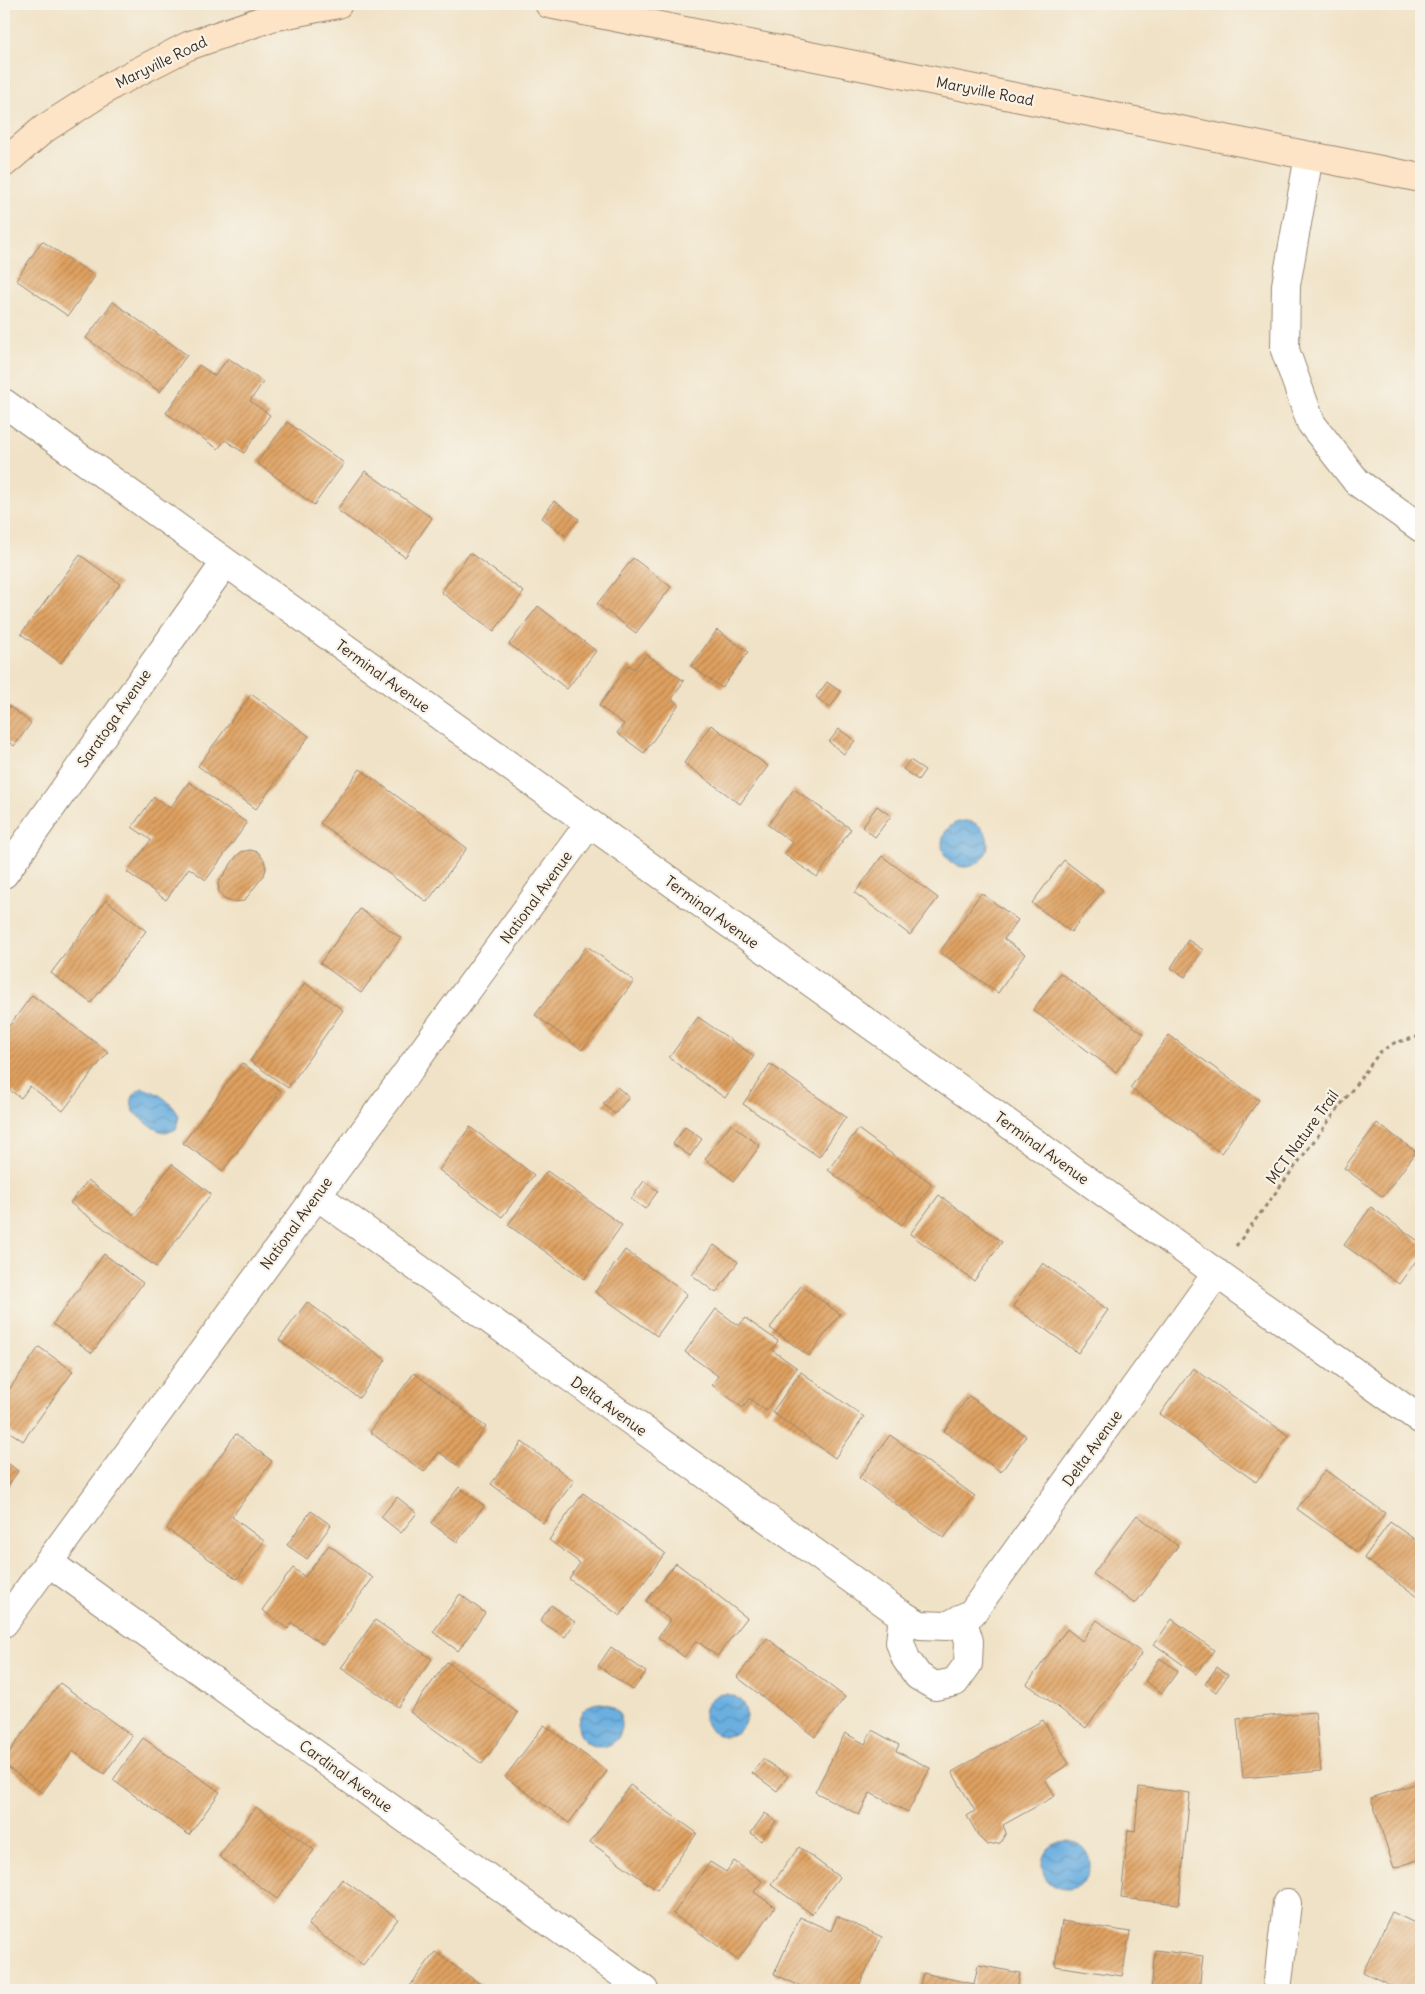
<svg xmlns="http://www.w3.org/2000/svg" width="1425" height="1994" font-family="Delius,sans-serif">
	<defs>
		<pattern id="water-waves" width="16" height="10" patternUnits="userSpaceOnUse" patternTransform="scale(1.25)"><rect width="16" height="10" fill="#6aafe0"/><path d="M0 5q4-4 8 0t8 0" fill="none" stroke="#588fb5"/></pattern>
		<pattern id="building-hatch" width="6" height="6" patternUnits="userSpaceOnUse" patternTransform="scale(1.25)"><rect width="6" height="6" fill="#dfa160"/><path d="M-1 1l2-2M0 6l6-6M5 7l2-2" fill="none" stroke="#b6834f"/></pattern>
	</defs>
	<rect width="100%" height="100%" fill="#f7f3e8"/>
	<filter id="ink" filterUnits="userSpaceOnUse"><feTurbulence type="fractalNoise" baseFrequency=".02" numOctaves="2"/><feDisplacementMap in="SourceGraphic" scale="10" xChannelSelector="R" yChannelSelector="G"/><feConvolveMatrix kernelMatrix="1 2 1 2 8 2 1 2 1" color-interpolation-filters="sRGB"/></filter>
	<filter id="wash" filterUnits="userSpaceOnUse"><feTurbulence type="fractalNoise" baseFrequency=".0096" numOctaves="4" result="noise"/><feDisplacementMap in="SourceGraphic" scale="20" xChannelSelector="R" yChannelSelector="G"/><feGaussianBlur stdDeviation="1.12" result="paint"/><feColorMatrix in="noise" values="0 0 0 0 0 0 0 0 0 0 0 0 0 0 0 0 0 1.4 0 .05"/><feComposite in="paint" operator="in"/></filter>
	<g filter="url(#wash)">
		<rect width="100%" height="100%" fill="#f0e2c6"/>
		<g fill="url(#water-waves)" stroke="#526c7f">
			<circle cx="965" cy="844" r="23"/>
			<path d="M142 1088C157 1091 172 1102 179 1116L176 1129C160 1139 145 1121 133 1111 130 1099 132 1094 142 1088Z"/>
			<circle cx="725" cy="1715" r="21"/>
			<circle cx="600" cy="1725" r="22"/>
			<circle cx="1066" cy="1865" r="24"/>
		</g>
		<g id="blocks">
			<g fill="url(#building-hatch)">
				<polygon points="42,241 95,276 68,316 16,280"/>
				<polygon points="113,302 187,355 160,392 86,338"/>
				<polygon points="228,358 263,382 250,401 270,415 244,453 225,440 218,449 166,413 199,365 215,376"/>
				<polygon points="287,422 344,463 314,505 257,463"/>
				<polygon points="365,471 432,518 405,557 337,510"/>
				<polygon points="554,501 579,519 566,536 542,518"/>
				<polygon points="470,553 524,592 494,631 441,592"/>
				<polygon points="80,555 120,584 61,663 21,634"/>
				<polygon points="633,558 671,587 636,633 597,604"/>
				<polygon points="538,606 596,651 567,689 509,644"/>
				<polygon points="717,630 748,652 722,688 691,666"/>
				<polygon points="646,654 684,681 672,699 679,704 644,753 617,733 624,724 599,706 628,665 635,669"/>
				<polygon points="827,682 841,692 830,708 816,697"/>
				<polygon points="251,694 309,736 256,809 198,766"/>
				<polygon points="4,702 31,723 14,746 4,739"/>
				<polygon points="711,725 768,766 740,804 684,763"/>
				<polygon points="839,729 855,741 844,754 829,742"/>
				<polygon points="910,760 925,770 918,780 903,769"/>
				<polygon points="360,769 467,848 427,902 320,823"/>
				<polygon points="189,782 247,823 206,880 189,868 166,900 127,872 151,840 132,827 154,797 170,808"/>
				<polygon points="794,789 851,829 817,877 784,854 793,843 768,825"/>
				<polygon points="877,806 891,816 875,837 862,827"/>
				<polygon points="250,850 258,852 264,860 266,869 264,875 244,901 232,902 224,899 219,892 218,883 235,858 241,852"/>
				<polygon points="882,856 938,898 910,935 855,893"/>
				<polygon points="1064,860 1103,890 1071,932 1032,903"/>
				<polygon points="981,893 1018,920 1004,939 1025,954 998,993 940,952"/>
				<polygon points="106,900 146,931 91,1003 51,973"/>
				<polygon points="360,909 401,938 361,993 320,963"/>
				<polygon points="1188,940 1203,950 1185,977 1171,968"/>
				<polygon points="587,946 634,981 582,1050 535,1015"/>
				<polygon points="1060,973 1144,1034 1116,1072 1033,1010"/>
				<polygon points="305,983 343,1010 288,1088 250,1061"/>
				<polygon points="32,995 108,1052 63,1111 30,1086 21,1098 4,1086 4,1033"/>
				<polygon points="698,1017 754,1056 725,1098 669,1058"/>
				<polygon points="1169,1035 1259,1100 1221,1153 1130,1088"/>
				<polygon points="242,1063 281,1091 223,1171 183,1143"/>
				<polygon points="770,1064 846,1117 819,1157 743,1104"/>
				<polygon points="617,1087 629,1097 615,1114 603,1104"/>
				<polygon points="1377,1123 1416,1152 1383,1197 1344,1168"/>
				<polygon points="731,1124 760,1146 734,1181 705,1159"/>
				<polygon points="470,1127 534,1175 502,1217 439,1170"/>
				<polygon points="685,1127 702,1139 690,1156 673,1144"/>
				<polygon points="858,1129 932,1184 902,1225 828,1170"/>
				<polygon points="172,1164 211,1194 156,1267 70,1203 88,1180 134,1215"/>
				<polygon points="547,1171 622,1225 584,1279 508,1225"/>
				<polygon points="644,1181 658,1191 645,1209 631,1199"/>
				<polygon points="939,1195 1002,1242 974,1281 910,1234"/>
				<polygon points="1371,1207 1421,1243 1421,1254 1399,1284 1344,1245"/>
				<polygon points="714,1245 738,1262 716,1293 692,1275"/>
				<polygon points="625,1250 687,1294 657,1336 595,1292"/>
				<polygon points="104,1254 143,1283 92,1353 53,1324"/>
				<polygon points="1043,1263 1108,1310 1078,1353 1013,1306"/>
				<polygon points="801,1286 840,1314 809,1356 770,1328"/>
				<polygon points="307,1302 386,1360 359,1398 279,1340"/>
				<polygon points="716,1309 739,1326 745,1318 778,1341 772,1350 797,1368 766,1411 749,1398 743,1408 712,1385 718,1376 685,1352"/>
				<polygon points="39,1347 73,1371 23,1441 4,1428 4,1397"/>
				<polygon points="1193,1368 1289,1436 1256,1482 1160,1414"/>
				<polygon points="801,1372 864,1417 835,1458 772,1412"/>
				<polygon points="414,1373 486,1427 457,1465 439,1452 424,1472 370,1432"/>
				<polygon points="969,1396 1026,1436 1001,1472 944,1431"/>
				<polygon points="236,1434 272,1461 232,1517 264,1541 237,1579 167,1529"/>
				<polygon points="890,1435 975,1496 944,1538 859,1478"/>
				<polygon points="522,1442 574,1481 543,1523 491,1484"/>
				<polygon points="4,1460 18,1471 4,1492"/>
				<polygon points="1325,1470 1385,1513 1357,1552 1297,1509"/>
				<polygon points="459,1487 484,1506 457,1542 431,1523"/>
				<polygon points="583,1493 665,1553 620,1616 569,1579 580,1563 549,1540"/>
				<polygon points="397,1497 417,1513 401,1533 381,1517"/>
				<polygon points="311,1511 331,1525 307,1559 287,1545"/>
				<polygon points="1137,1515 1178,1546 1135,1604 1093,1574"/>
				<polygon points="1390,1522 1421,1544 1421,1599 1364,1558"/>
				<polygon points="329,1545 373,1578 323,1645 292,1623 288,1629 262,1610 293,1568 305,1577"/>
				<polygon points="676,1563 747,1618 717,1656 697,1641 684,1657 658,1637 670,1620 646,1601"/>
				<polygon points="460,1594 485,1613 458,1651 433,1632"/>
				<polygon points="551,1605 575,1622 565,1637 540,1621"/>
				<polygon points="1172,1619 1214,1650 1196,1674 1154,1644"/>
				<polygon points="375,1620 432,1659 398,1707 341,1668"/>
				<polygon points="1097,1620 1142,1653 1086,1728 1027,1684 1067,1629 1082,1641"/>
				<polygon points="767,1638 845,1697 815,1737 737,1677"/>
				<polygon points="611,1647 646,1672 633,1690 598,1666"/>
				<polygon points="1160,1658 1178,1671 1162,1693 1145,1681"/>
				<polygon points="447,1662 518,1713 482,1764 410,1712"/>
				<polygon points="1217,1667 1228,1675 1216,1692 1205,1684"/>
				<polygon points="60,1683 132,1736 104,1774 73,1751 42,1793 4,1764 4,1759"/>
				<polygon points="1315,1712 1321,1771 1243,1778 1237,1719"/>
				<polygon points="1043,1720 1069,1764 1045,1779 1055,1796 1003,1825 1006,1833 1000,1843 987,1845 979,1837 967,1816 975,1811 952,1772"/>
				<polygon points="544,1725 607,1771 569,1823 505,1777"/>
				<polygon points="872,1730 899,1745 896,1751 930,1768 908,1812 870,1793 859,1815 815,1792 845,1733 865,1744"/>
				<polygon points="143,1738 220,1792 189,1835 113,1780"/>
				<polygon points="763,1759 788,1776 777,1791 752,1773"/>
				<polygon points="1421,1782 1421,1859 1394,1868 1371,1798"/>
				<polygon points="630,1785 697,1833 657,1890 590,1842"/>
				<polygon points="1139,1787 1190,1793 1179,1904 1121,1898 1128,1830 1135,1831"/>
				<polygon points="256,1807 314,1850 277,1899 219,1856"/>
				<polygon points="765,1813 776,1821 761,1841 751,1833"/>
				<polygon points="799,1847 839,1877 812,1914 771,1885"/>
				<polygon points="734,1861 762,1881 754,1892 775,1907 738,1960 673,1914 710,1862 726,1872"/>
				<polygon points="342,1879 398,1919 363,1965 308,1925"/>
				<polygon points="1392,1912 1421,1926 1420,1990 1400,1990 1363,1972"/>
				<polygon points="837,1916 882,1937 857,1990 809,1990 774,1974 800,1917 831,1931"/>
				<polygon points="1062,1921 1130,1932 1122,1976 1055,1966"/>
				<polygon points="1155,1950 1203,1956 1199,1990 1151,1990"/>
				<polygon points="435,1952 489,1990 407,1990"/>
				<polygon points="978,1965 1020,1973 1017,1990 919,1990 923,1973 974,1984"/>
			</g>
		</g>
	</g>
	<g filter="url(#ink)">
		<use href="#blocks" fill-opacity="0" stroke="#968672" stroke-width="1"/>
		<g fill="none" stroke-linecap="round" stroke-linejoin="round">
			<defs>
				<g id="street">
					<polyline points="1309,156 1286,285 1285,350 1311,423 1357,482 1421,528"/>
					<polyline points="4,403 1421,1420"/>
					<polyline points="4,874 225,563"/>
					<polyline points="316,1195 896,1611 920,1625 947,1626 972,1613 1217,1273"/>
					<polyline points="48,1562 644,1990"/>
					<polyline points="903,1615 900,1642 906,1659 918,1676 935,1686 955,1682 968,1664 969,1641 962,1618"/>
					<polyline points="4,1623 589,824"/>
					<polyline points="1277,1990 1287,1903"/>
				</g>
				<g id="secondary">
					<polyline points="549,4 1421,178"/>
					<polyline points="4,163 44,129 114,84 188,46 272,17 338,4"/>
				</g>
			</defs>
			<use href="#street" stroke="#968672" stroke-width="30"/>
			<use href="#secondary" stroke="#968672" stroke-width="30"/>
			<polyline stroke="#968672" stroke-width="3" stroke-dasharray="4 4" stroke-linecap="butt" points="1236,1246 1380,1052 1394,1043 1421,1036"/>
			<use href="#street" stroke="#fff" stroke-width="28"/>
			<use href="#secondary" stroke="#fee4c6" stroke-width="28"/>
		</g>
	</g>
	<g text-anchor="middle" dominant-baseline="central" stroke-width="4.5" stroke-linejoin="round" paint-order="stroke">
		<g font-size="15" fill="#3b2a1e" stroke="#f7f3e8">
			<text transform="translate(161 62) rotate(-26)">Maryville Road</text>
			<text transform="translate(985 91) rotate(11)">Maryville Road</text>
			<text transform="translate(383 676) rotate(36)">Terminal Avenue</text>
			<text transform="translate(114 718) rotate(-55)">Saratoga Avenue</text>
			<text transform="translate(536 897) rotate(-54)">National Avenue</text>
			<text transform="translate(712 912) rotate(36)">Terminal Avenue</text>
			<text transform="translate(1302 1137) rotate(-54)">MCT Nature Trail</text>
			<text transform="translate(1042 1148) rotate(36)">Terminal Avenue</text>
			<text transform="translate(296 1223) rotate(-54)">National Avenue</text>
			<text transform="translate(609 1406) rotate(36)">Delta Avenue</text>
			<text transform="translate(1092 1448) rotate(-54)">Delta Avenue</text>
			<text transform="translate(346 1776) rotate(36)">Cardinal Avenue</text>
		</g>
	</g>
	<rect width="1425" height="1994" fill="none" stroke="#f7f3e8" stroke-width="20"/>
</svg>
